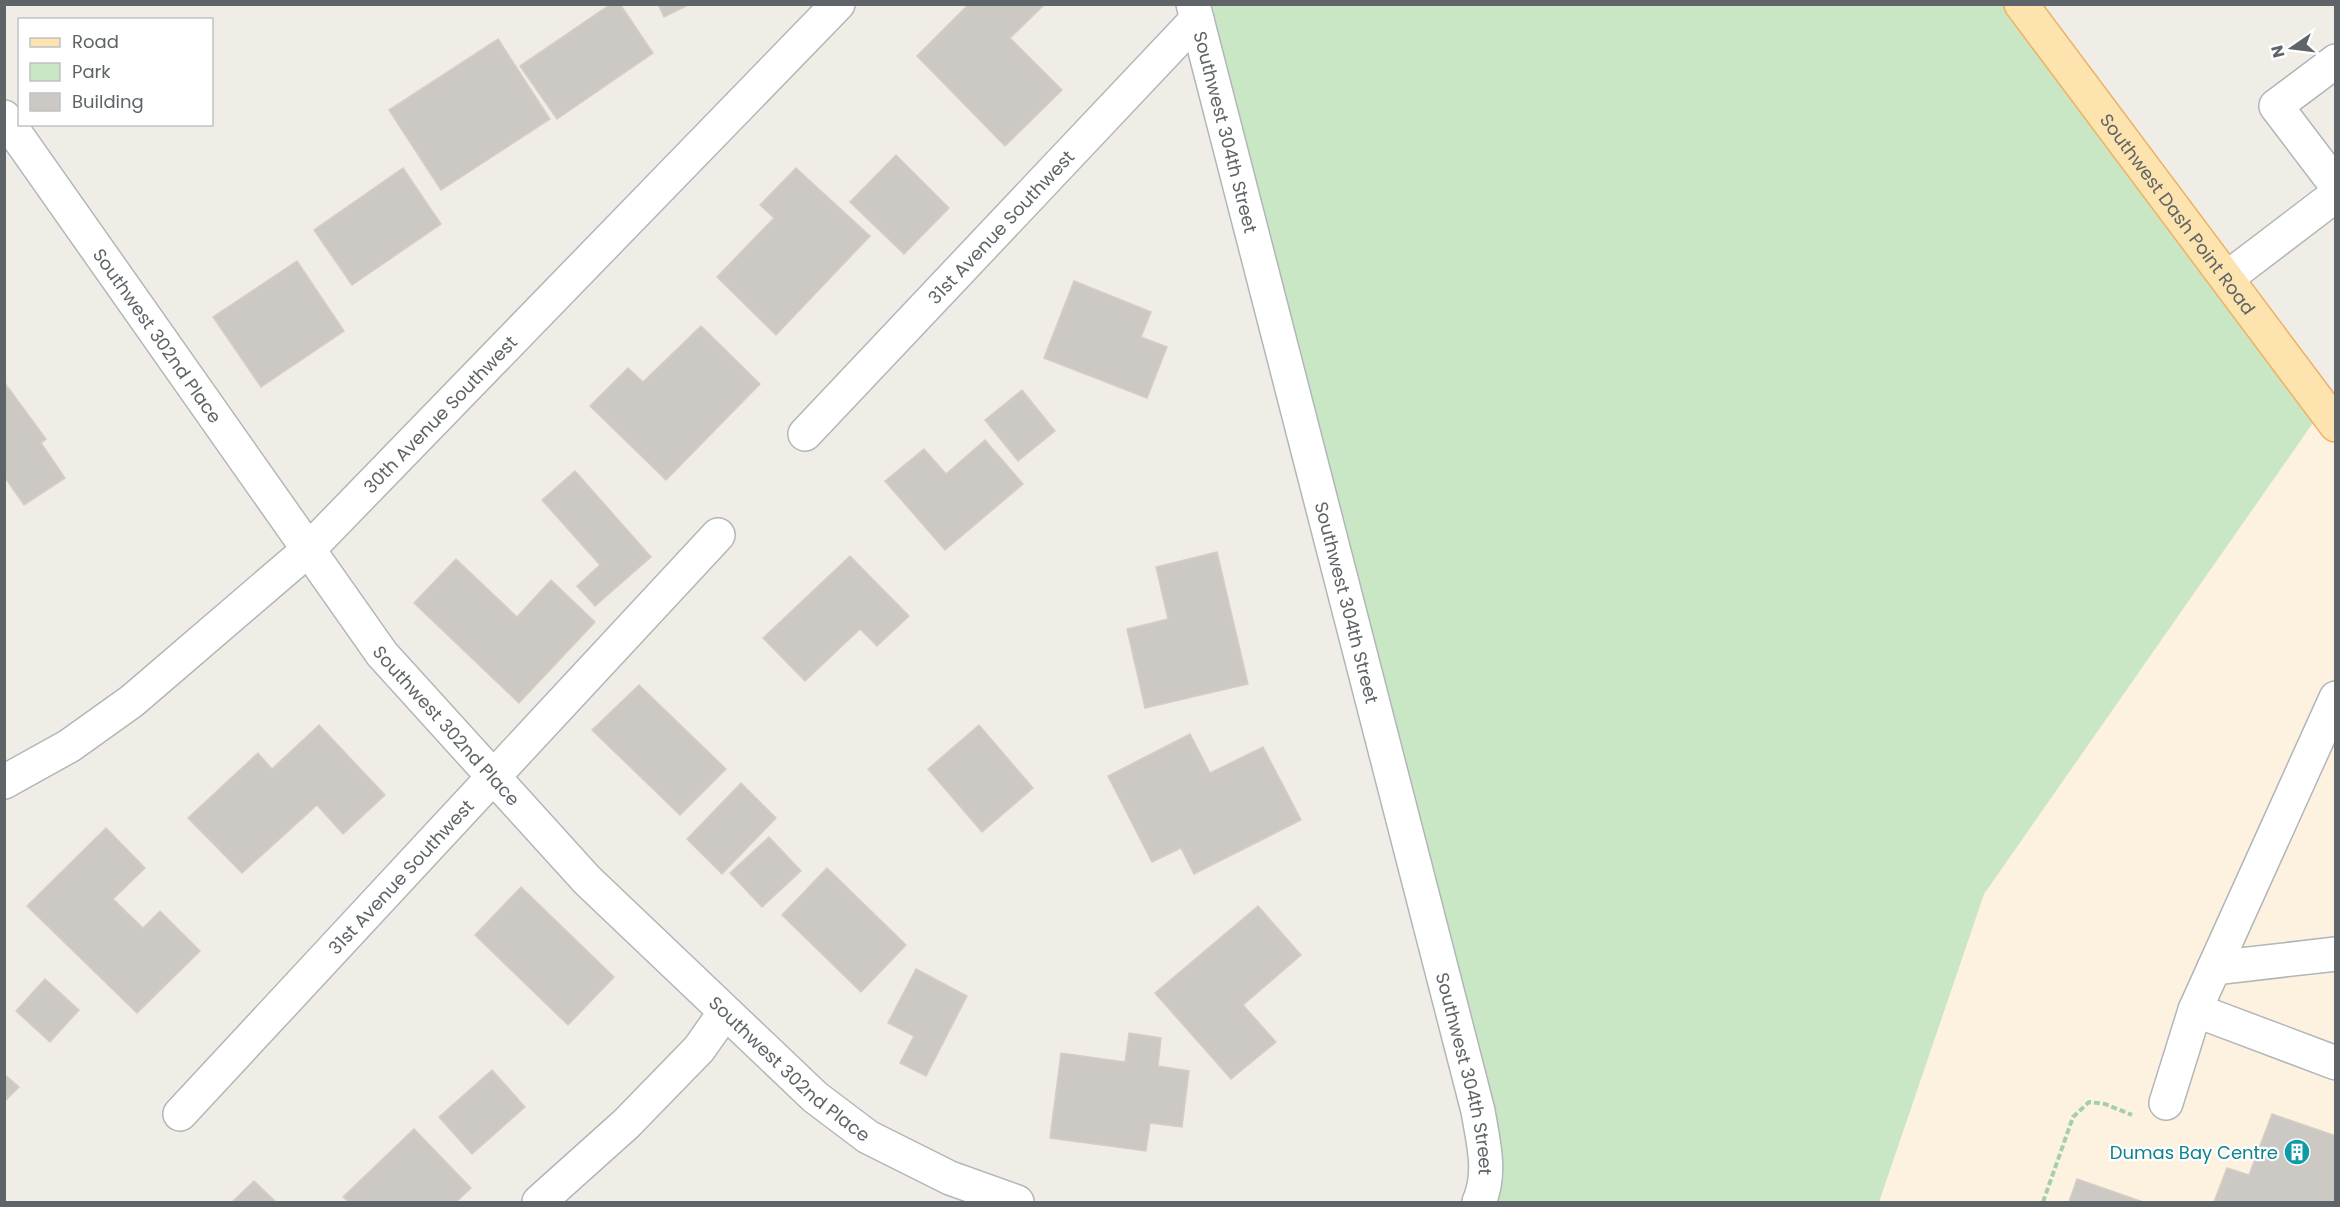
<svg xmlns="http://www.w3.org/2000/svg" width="2340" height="1207" font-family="Poppins,sans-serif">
	<rect width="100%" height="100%" fill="#f0ede7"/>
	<polygon fill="#fdf1df" points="2324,407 2336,425 2335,1202 1879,1202 1984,894"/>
	<polygon fill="#cae7c5" points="1192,5 2033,5 2324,407 1984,894 1879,1202 1488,1202"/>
	<g fill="#ccc8c4" stroke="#d5cec5" stroke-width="1.5">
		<polygon points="611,4 620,4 653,53 557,119 520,66"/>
		<polygon points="658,4 690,4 664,17"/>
		<polygon points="969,4 1045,4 1010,38 1062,90 1005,146 917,56"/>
		<polygon points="498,39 550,119 441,190 389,110"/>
		<polygon points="896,155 949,208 904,254 850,202"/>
		<polygon points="403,168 441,224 352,285 314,230"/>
		<polygon points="796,168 870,236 776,335 717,277 774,218 760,205"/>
		<polygon points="297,261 344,331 261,387 213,317"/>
		<polygon points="1074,281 1151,312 1141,337 1167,347 1147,398 1044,358"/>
		<polygon points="701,326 760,384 666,480 590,406 628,368 643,382"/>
		<polygon points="4,382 46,439 41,443 65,478 24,505 4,476"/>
		<polygon points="1022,390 1055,431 1018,461 985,420"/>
		<polygon points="985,440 1023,484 945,550 885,481 924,449 946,474"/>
		<polygon points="575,471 651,557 595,606 577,586 600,565 542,500"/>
		<polygon points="1217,552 1248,684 1145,708 1127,629 1168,619 1156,567"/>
		<polygon points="850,556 909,616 877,646 860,629 805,681 763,638"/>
		<polygon points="456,559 517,617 551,580 595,622 519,703 414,603"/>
		<polygon points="639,685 726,769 680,815 592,730"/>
		<polygon points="319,725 385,795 343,834 317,805 242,873 188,818 258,753 272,769"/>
		<polygon points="979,725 1033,788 982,832 928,769"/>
		<polygon points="1190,734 1210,773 1263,747 1301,820 1194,874 1181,848 1152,862 1108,776"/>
		<polygon points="741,783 776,818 722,874 687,839"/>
		<polygon points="106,828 145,868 113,899 143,928 160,911 200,951 137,1013 27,906"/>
		<polygon points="769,837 801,871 762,907 730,873"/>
		<polygon points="827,868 906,945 861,992 782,915"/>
		<polygon points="521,887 614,977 568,1025 475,935"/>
		<polygon points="1258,906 1301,955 1243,1005 1276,1042 1231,1079 1155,993"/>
		<polygon points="916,969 967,996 926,1076 900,1063 914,1036 888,1023"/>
		<polygon points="45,979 79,1010 50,1042 16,1011"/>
		<polygon points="1129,1033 1161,1038 1158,1066 1189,1071 1182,1127 1150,1123 1146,1151 1050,1138 1061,1053 1125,1062"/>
		<polygon points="492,1070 525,1107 472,1154 439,1117"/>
		<polygon points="4,1074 19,1087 4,1102"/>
		<polygon points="2272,1114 2336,1136 2336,1202 2214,1202 2227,1168 2249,1175"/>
		<polygon points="414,1129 471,1188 456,1202 349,1202 343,1197"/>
		<polygon points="2077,1179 2143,1202 2069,1202"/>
		<polygon points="254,1181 276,1202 232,1202"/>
	</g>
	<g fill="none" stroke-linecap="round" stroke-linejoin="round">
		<defs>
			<g id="minor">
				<path id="s1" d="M1193 4 1478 1111C1483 1141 1492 1173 1479 1202"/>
				<polyline points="2336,61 2276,106 2336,185"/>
				<path id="s2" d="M4 117 382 654 587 880 815 1097 868 1137 950 1178 1017 1202"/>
				<polyline points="2227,278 2336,195"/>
				<path id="s3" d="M805 434 1197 19"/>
				<polyline points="2336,698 2195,1010 2336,1063"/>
				<path id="s4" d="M4 782 69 746 132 701 308 550 838 4"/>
				<polyline points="2214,968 2336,954"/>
				<polyline points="2166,1103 2195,1010"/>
				<path id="s5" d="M180 1114 718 535"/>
				<polyline points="539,1202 626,1124 699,1049 725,1012"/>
			</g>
			<g id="major">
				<path id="s6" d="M2021 4 2336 425"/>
			</g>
		</defs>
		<use href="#minor" stroke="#b2b6b9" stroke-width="36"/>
		<use href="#major" stroke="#efb062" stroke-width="36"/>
		<polyline stroke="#a2d0a7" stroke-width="4" stroke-dasharray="6 3" stroke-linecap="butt" points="2043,1202 2073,1117 2089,1102 2105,1104 2132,1115"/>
		<use href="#minor" stroke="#fff" stroke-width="33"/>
		<use href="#major" stroke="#fde4af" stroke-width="33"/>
	</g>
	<defs>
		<symbol id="building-disc" viewBox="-11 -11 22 22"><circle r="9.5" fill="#0f9aa8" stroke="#fff"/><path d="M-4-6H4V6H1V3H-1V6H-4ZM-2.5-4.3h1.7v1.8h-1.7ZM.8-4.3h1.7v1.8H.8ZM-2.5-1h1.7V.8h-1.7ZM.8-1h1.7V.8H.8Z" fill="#fff"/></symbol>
	</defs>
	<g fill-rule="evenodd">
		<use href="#building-disc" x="2282" y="1137" width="30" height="30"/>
	</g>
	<g text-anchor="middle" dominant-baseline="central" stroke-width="4.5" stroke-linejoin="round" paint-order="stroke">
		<g font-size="18" fill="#5e6467" stroke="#fff">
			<text stroke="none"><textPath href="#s1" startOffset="132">Southwest 304th Street</textPath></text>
			<text stroke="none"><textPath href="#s6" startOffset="262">Southwest Dash Point Road</textPath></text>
			<text stroke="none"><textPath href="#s3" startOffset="285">31st Avenue Southwest</textPath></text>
			<text stroke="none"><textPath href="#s2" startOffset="267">Southwest 302nd Place</textPath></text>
			<text stroke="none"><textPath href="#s4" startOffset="573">30th Avenue Southwest</textPath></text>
			<text stroke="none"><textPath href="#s1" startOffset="618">Southwest 304th Street</textPath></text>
			<text stroke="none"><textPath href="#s2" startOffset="753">Southwest 302nd Place</textPath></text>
			<text stroke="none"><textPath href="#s5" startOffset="324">31st Avenue Southwest</textPath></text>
			<text stroke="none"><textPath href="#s2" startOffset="1239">Southwest 302nd Place</textPath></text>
			<text stroke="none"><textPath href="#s1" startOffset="1104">Southwest 304th Street</textPath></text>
		</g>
		<g font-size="18" fill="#0d838f" stroke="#fff" text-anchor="end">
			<text x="2278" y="1152">Dumas Bay Centre</text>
		</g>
	</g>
	<rect width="2340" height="1207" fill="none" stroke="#5e6467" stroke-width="12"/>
	<rect x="18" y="18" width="195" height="108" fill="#ffffff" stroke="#bfc1c2" stroke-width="1.5"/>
	<rect x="30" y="38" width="30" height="9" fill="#fde4af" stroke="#bfc1c2" stroke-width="1.5"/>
	<text x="72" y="48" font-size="18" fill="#5e6467">Road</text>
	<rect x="30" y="63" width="30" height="18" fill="#cae7c5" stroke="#bfc1c2" stroke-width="1.5"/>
	<text x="72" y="78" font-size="18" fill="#5e6467">Park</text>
	<rect x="30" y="93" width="30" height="18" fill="#ccc8c4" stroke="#bfc1c2" stroke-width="1.5"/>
	<text x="72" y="108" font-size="18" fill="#5e6467">Building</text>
	<g transform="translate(2292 48) rotate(256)" stroke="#ffffff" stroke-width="4.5" paint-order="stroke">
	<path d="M0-4.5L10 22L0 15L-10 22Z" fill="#5e6467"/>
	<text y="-9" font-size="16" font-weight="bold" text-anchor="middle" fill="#5e6467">N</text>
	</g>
</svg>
